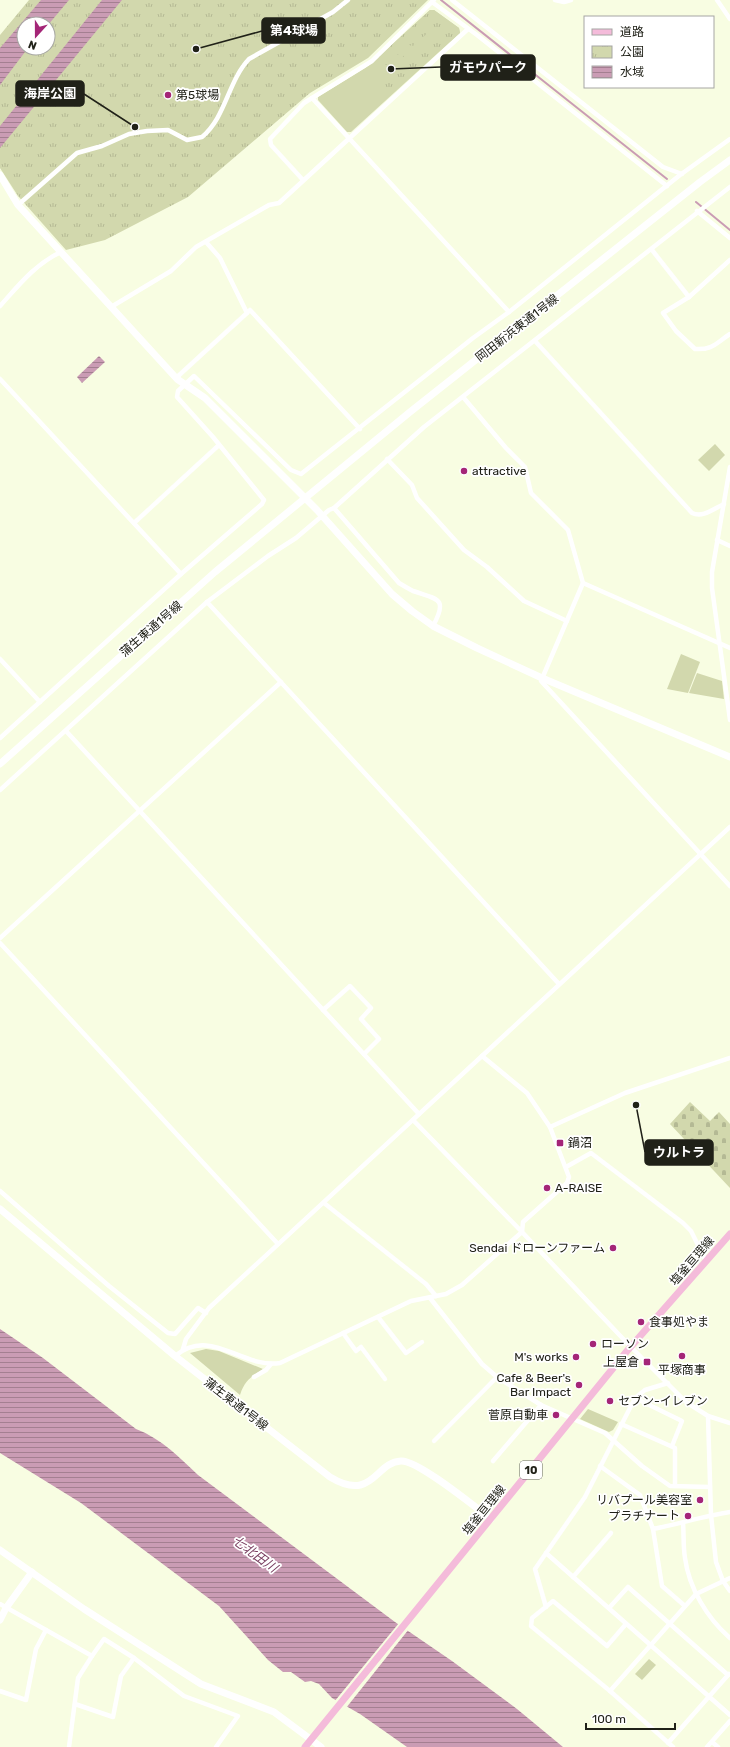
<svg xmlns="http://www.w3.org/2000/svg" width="730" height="1747" font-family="Rubik,'Noto Sans JP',sans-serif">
	<defs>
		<pattern id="cemetery-stones" width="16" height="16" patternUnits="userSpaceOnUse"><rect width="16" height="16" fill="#d2d8ad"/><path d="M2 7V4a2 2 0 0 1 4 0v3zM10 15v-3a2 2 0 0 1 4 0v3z" fill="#b4b994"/></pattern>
		<pattern id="park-tufts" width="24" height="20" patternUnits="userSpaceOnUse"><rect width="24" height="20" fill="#d2d8ad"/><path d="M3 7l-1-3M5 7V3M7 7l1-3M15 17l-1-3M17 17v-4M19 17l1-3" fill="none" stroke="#b4b994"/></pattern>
		<pattern id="water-rules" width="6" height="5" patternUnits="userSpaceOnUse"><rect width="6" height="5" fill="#ca9cb4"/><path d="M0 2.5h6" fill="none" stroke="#a47f91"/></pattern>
	</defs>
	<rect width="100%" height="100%" fill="#f8fde2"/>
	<g fill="#d2d8ad">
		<polygon points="430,10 434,10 459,28 460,33 351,132 347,132 318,100 318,97 370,65"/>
		<polygon points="715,444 725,455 709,471 698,460"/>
		<polygon points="681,654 700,662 688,693 667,689"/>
		<polygon points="697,673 722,681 724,699 689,693"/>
		<path d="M206 1349 219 1351 263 1369C250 1378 245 1380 240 1395L190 1353Z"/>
		<polygon points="588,1409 618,1422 613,1430 609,1432 580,1419"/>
		<polygon points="649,1659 656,1665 642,1680 635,1674"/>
	</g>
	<polygon fill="url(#cemetery-stones)" points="690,1102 710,1121 719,1112 730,1124 730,1188 670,1124"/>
	<g fill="url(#park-tufts)" fill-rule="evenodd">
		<path d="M29 0H428L368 58 310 93 188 197 105 240 66 250 18 196 0 168V35ZM24 24H48V48H24Z"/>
		<polygon points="430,10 434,10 459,28 460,33 387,96 375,83 410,50 414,49 431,34 429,32 413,46 409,45 377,73 371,73 366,68"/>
	</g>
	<g fill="url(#water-rules)">
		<polygon points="41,0 69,0 48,25 24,24 24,48 28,48 0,85 0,48"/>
		<polygon points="102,0 122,0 0,148 0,126"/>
		<polygon points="99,356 105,362 82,383 77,377"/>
		<path d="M0 1329 43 1358 136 1429C162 1439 179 1457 198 1475L395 1622 452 1661 517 1709 563 1747H407L360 1714 332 1698 319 1684 311 1681 305 1682 291 1672H283L268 1660 219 1606 81 1503 0 1453Z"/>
	</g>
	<polygon fill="#f8fde2" points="399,1623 409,1629 346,1708 334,1702"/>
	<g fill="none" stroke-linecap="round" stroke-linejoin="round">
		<g stroke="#ca9cb4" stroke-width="2">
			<polyline points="441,0 667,179"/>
			<polyline points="696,202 730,230"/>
		</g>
		<g stroke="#fff" stroke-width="4.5">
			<polyline points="434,0 372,61 312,98 509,312"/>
			<polyline points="452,0 663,167 682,174"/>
			<polyline points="555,0 564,2 571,0"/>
			<polyline points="717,0 730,19"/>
			<polyline points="432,2 477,35 667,186"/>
			<polyline points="303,180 271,145 270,139 304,103 312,98"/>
			<path d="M18 205 77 153 102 146 129 134 147 131 168 130 187 140 202 137C226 117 228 81 249 59L333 12 348 0"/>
			<polyline points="697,211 730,238"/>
			<polyline points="206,242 220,258 247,313 250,310 360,429"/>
			<polyline points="652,250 689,297"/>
			<path d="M730 260 689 297 663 313 676 331 695 349C713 350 716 343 730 334"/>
			<path d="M0 306C18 286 35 264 61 252"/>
			<polyline points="111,307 171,271 196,247 269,205 279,203 468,29"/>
			<path d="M535 341 692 513C703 518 713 509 724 504"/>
			<polyline points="176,378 247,313"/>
			<polyline points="0,379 181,574 262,504 264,500 213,437 177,397 178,391 194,376 291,470 301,474 473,338 509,312 680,175 730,139"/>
			<polyline points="463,397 506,448 525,467 531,493 568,530 583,583 730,648"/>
			<polyline points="387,459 412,485 417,498 464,550 487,567 524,601 567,621"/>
			<polyline points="730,467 712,572 712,588 730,720"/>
			<polyline points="134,523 219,445"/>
			<polyline points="717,540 730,546"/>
			<polyline points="583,583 541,681 730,886"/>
			<polyline points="207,602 559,984"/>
			<path d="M433 626C449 597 436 599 413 591 409 589 404 586 399 583L334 508 424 427 730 187"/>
			<polyline points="0,659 40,702"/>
			<polyline points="66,731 419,1114"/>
			<polyline points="0,738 181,574"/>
			<polyline points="0,790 207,602 268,556 296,538 329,510 334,508"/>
			<polyline points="0,938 281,682"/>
			<polyline points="0,943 278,1244"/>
			<polyline points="323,1010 350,986 371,1008 361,1019 379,1039 364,1054"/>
			<polyline points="482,1056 527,1093 550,1127 569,1177 567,1183 523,1222 522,1232 628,1344 686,1402 708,1416 730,1423"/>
			<polyline points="550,1127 625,1093 730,1058"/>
			<polyline points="566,1167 591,1153 683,1223 691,1231 706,1261"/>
			<polyline points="0,1191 109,1286 168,1333 175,1334 198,1308 206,1313"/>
			<polyline points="324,1203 426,1284 436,1296"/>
			<polyline points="430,1298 482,1364 497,1377 541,1405 605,1433 642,1466 670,1486 710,1487"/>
			<polyline points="378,1317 406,1353 422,1342"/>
			<polyline points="343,1333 356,1351 361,1347 385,1379"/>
			<polyline points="183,1349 186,1339 209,1308 730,827"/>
			<path d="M175 1356C211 1326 242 1369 280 1363L411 1301 446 1294 462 1285 522 1232 413 1120"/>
			<polyline points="254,1377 266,1370 271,1364"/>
			<polyline points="635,1398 682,1421 672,1446"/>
			<polyline points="708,1416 711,1515 716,1562 723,1581 730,1591"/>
			<polyline points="621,1424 675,1448 675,1486"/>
			<polyline points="434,1441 497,1377"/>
			<polyline points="493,1461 541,1405"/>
			<path d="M600 1466 640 1495 653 1529C679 1524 704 1516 730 1512"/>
			<path d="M683 1523C684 1535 683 1546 685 1558 689 1588 707 1618 730 1638"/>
			<polyline points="653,1529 662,1586 685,1606"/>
			<polyline points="546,1553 730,1715"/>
			<polyline points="573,1577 611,1533"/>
			<polyline points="0,1604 92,1656 104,1639 134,1658 184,1696 238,1716 216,1747"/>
			<polyline points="546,1607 535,1569 585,1497 635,1398 645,1390 668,1383"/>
			<polyline points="609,1608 628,1587 728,1675"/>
			<polyline points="626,1624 607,1646 553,1601 532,1618 531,1626 610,1691 673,1747"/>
			<polyline points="0,1691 26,1700 36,1649 46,1630"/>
			<polyline points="610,1691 696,1594 730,1578"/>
			<polyline points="75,1704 113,1717 121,1676 134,1658"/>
			<polyline points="712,1742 718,1747"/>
			<polyline points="668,1743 729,1674"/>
			<polyline points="69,1747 78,1678 92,1656"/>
			<polyline points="707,1747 730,1721"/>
		</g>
		<g stroke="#fff" stroke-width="7">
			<polyline points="0,175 18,205 177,379 205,398 317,510 392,594 412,611 433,626 477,648 542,678 730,757"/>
			<polyline points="0,764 215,572 410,412 700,182 730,160"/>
			<path d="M0 1209 175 1356 330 1477C373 1503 375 1462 401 1461 418 1460 475 1507 491 1519"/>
			<polyline points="0,1550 84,1609 201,1684 274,1712 321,1747"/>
			<polyline points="0,1620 6,1608 32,1572"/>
		</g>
		<polyline stroke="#f4bbda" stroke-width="7" points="305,1747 627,1351 730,1234"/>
	</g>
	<g fill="#a42577" stroke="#fff" stroke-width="1.5">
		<circle cx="168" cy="95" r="4"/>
		<circle cx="464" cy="471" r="4"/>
		<rect x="556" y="1139" width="8" height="8" rx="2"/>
		<circle cx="547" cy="1188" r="4"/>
		<circle cx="613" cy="1248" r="4"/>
		<circle cx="641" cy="1322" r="4"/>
		<circle cx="593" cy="1344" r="4"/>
		<circle cx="682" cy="1356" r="4"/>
		<circle cx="576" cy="1357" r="4"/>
		<rect x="643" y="1358" width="8" height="8" rx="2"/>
		<circle cx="579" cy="1385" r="4"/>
		<circle cx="610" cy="1401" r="4"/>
		<circle cx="556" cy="1415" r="4"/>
		<circle cx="700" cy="1500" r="4"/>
		<circle cx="688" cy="1516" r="4"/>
	</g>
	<g text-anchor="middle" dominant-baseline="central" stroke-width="3.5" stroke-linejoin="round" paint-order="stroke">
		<rect fill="#fff" stroke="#63645d" stroke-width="1" x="520" y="1461" width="22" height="18" rx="3"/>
		<g font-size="11" font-weight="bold" fill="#202118">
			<text x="531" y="1470">10</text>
		</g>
		<g font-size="12" fill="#202118" stroke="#fff" text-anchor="start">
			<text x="176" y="95">第5球場</text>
			<text x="472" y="471">attractive</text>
			<text x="568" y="1143">鍋沼</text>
			<text x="555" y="1188">A-RAISE</text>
			<text x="605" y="1248" text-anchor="end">Sendai ドローンファーム</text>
			<text x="649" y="1322">食事処やま</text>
			<text x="601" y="1344">ローソン</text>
			<text x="568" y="1357" text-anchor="end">M's works</text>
			<text x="639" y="1362" text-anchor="end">上屋倉</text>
			<text x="682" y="1370" text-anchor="middle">平塚商事</text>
			<text x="571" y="1378" text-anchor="end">Cafe &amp; Beer's<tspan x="571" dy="14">Bar Impact</tspan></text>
			<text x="618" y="1401">セブン-イレブン</text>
			<text x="548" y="1415" text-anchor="end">菅原自動車</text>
			<text x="692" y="1500" text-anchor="end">リバプール美容室</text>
			<text x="680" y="1516" text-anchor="end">プラチナート</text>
		</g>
		<g font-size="12" fill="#202118" stroke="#fff">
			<text transform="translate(517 328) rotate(-38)">岡田新浜東通1号線</text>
			<text transform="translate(151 629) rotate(-41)">蒲生東通1号線</text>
			<text transform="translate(692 1261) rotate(-49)">塩釜亘理線</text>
			<text transform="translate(236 1404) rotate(38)">蒲生東通1号線</text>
			<text transform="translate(484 1510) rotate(-51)">塩釜亘理線</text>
		</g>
		<g font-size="13" font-style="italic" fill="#783d5f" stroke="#fff">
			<text transform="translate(255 1554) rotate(36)">七北田川</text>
		</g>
	</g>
	<path fill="none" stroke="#202118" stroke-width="1.5" d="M196 49L262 31M391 69L441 67M135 127L84 94M636 1105L645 1152"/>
	<g fill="#202118" stroke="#fff" stroke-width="1.5">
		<circle cx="196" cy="49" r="4"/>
		<circle cx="391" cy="69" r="4"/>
		<circle cx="135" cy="127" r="4"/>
		<circle cx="636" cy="1105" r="4"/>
	</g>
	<g fill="#202118" stroke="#202118" stroke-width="1.5">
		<rect x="262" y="18" width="63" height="25" rx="4"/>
		<rect x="441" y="55" width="94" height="25" rx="4"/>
		<rect x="16" y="81" width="68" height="25" rx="4"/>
		<rect x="645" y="1140" width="68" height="25" rx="4"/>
	</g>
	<g font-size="13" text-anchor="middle" font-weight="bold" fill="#fff">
		<text x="294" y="35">第4球場</text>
		<text x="488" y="72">ガモウパーク</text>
		<text x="50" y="98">海岸公園</text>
		<text x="679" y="1157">ウルトラ</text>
	</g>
	<rect x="584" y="16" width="130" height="72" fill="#ffffff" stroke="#a6a6a3"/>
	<rect x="592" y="29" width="20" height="6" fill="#f4bbda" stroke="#a6a6a3"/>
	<text x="620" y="36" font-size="12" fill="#202118">道路</text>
	<rect x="592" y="46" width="20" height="12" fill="url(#park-tufts)" stroke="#a6a6a3"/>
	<text x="620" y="56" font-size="12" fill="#202118">公園</text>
	<rect x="592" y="66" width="20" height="12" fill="url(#water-rules)" stroke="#a6a6a3"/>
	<text x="620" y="76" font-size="12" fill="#202118">水域</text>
	<g transform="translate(36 36) rotate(201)"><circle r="19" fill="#ffffff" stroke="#a6a6a3"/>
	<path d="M0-3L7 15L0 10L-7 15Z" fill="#a42577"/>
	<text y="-6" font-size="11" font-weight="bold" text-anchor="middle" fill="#202118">N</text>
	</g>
	<path d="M586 1723v6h89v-6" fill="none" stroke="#202118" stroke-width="2"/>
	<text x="592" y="1723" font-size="12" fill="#202118" stroke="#ffffff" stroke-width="3" paint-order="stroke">100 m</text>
</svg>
